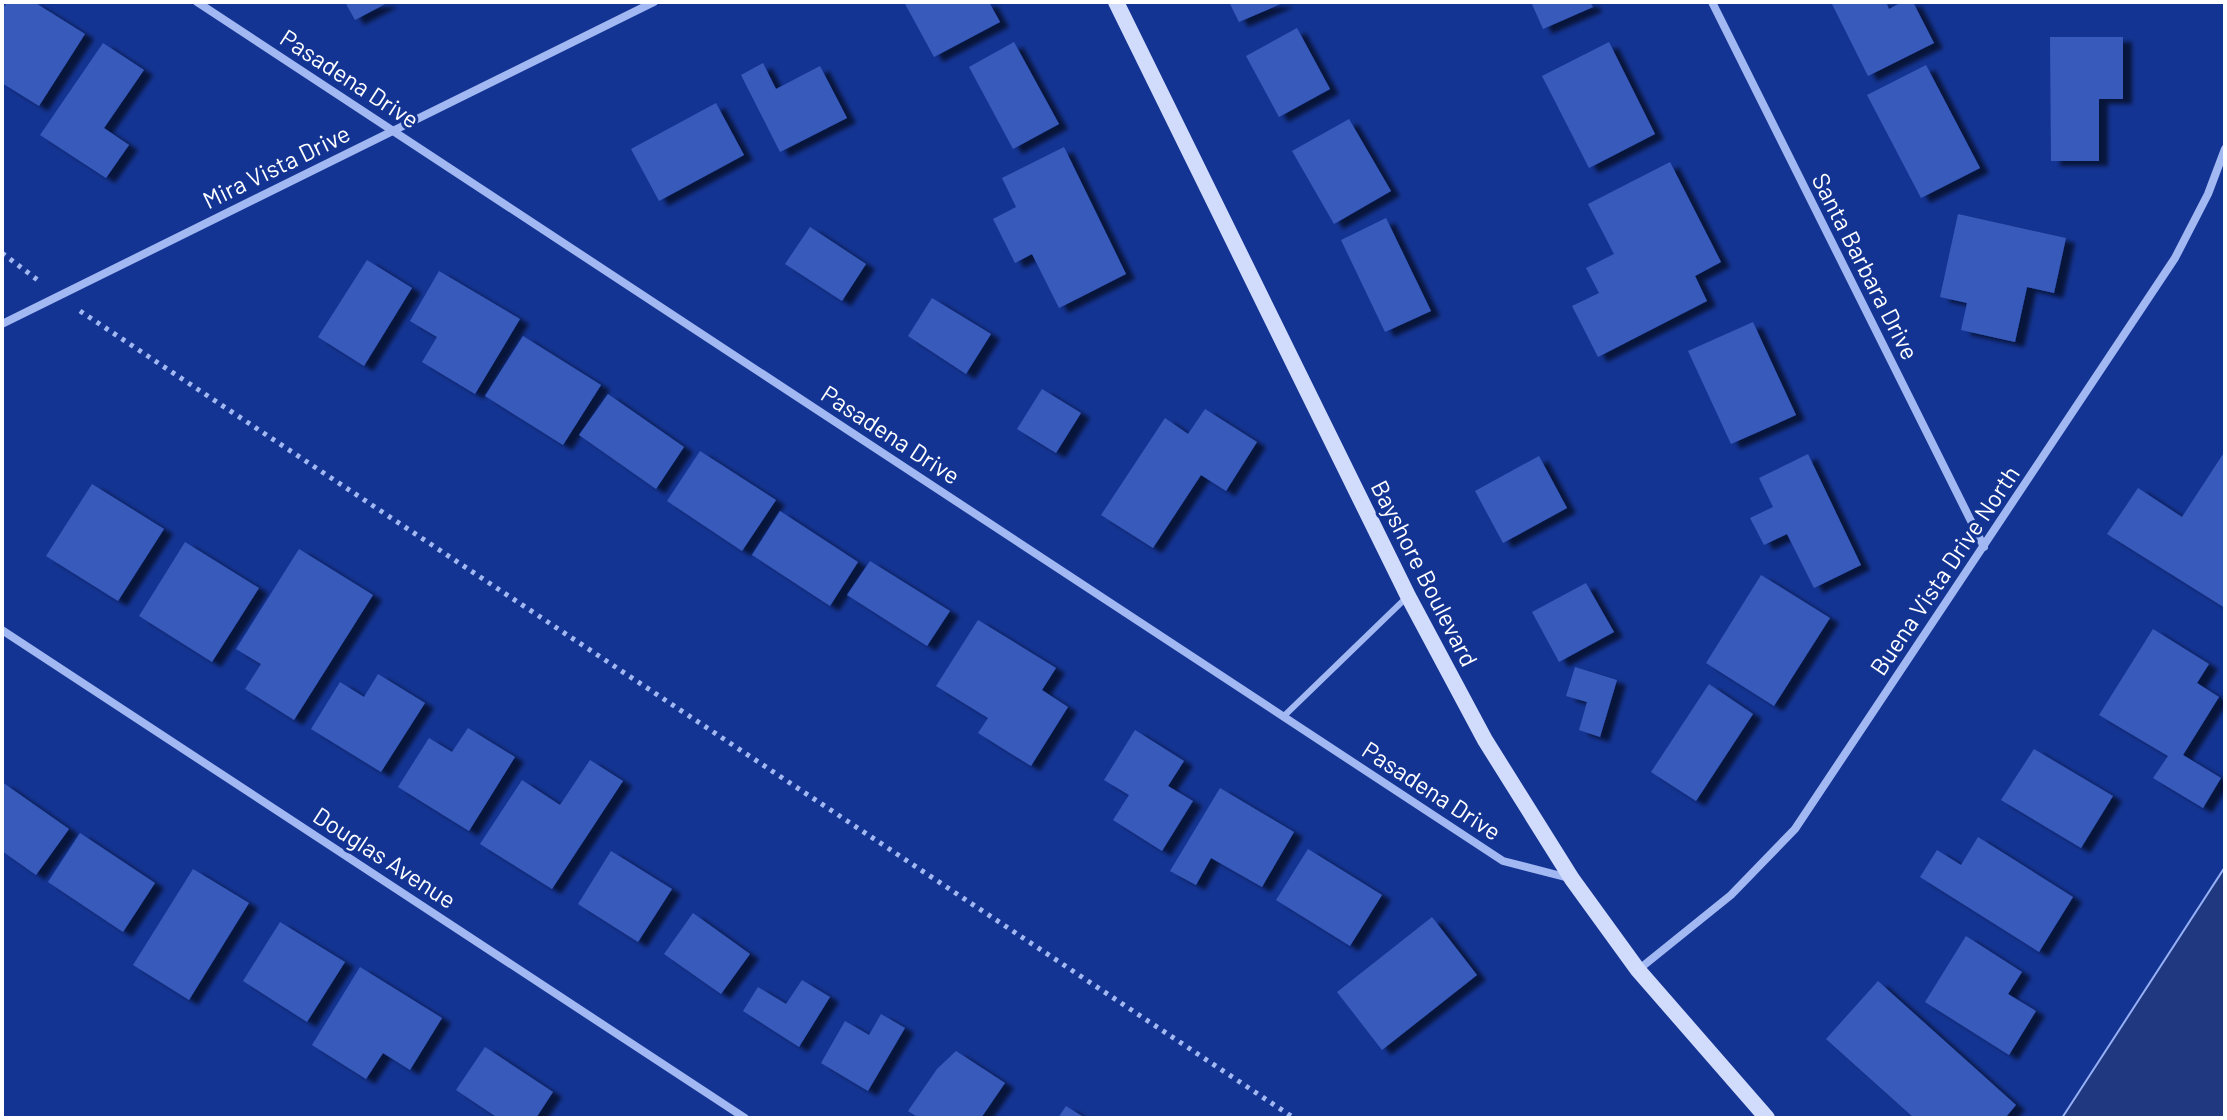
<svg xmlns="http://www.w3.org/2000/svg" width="2227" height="1120" font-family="Barlow,sans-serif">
	<defs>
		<filter id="shadow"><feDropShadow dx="9" dy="5" stdDeviation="2" flood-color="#0009"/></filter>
	</defs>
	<rect width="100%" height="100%" fill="#143493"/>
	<polygon fill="#1f3880" stroke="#94aff5" stroke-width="2" points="2225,867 2225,1118 2062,1118"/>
	<g fill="#385aba" filter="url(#shadow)">
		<polygon points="7,2 34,2 85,34 39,106 2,83 2,10"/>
		<polygon points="345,2 389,2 355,20"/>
		<polygon points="904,2 989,2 1000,22 934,57"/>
		<polygon points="1229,2 1285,2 1239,22"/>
		<polygon points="1531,2 1590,2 1593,7 1543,29"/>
		<polygon points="1831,2 1886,2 1889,9 1902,2 1913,2 1934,43 1868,76"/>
		<polygon points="1297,28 1330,89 1279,117 1246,56"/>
		<polygon points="2050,37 2123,37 2123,99 2099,99 2099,161 2051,161"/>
		<polygon points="1014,42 1059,124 1013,149 969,67"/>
		<polygon points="1609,42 1655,134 1589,168 1542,76"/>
		<polygon points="103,43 144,70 104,128 129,145 106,178 40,135"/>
		<polygon points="763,63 776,89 820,66 847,118 780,152 741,75"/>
		<polygon points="1926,65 1980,168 1921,198 1867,95"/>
		<polygon points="716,103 744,155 659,201 631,149"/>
		<polygon points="1349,119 1391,191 1334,224 1292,151"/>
		<polygon points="1064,147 1126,274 1059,308 1032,254 1015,263 993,219 1016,207 1002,178"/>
		<polygon points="1670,162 1721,262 1695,276 1707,301 1598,357 1572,306 1599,293 1586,268 1614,254 1588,204"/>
		<polygon points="1958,214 2066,238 2054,293 2027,287 2015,342 1961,330 1967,303 1940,297"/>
		<polygon points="1386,218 1431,311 1385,332 1341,240"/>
		<polygon points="810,227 866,264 842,301 785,264"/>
		<polygon points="367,260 412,288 364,366 318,337"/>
		<polygon points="439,271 520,319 475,394 422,362 437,337 410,321"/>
		<polygon points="932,298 991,334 966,374 908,336"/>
		<polygon points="1753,322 1796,415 1731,444 1688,351"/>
		<polygon points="523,336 601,385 563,445 485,396"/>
		<polygon points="1042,389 1081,413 1056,453 1017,429"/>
		<polygon points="608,394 684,447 656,489 579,435"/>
		<polygon points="1205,409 1257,442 1226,491 1201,475 1153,548 1101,515 1165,418 1188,434"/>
		<polygon points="700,451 776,500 742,551 667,501"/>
		<polygon points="2225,451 2225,608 2107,534 2138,488 2182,517"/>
		<polygon points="1808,454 1861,565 1814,588 1787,534 1764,545 1750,518 1773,507 1759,478"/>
		<polygon points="1539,456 1567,508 1503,543 1475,491"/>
		<polygon points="92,484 164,529 118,601 46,556"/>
		<polygon points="780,511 858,562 830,606 752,555"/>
		<polygon points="185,542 259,588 212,662 139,616"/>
		<polygon points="299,549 373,595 294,720 245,689 261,664 236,649"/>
		<polygon points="870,561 950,611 927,646 847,595"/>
		<polygon points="1761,575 1830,618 1774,706 1706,663"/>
		<polygon points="1586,583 1614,632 1559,662 1532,612"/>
		<polygon points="978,620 1056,668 1042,690 1068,707 1031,766 978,733 988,718 936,686"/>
		<polygon points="2153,629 2209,664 2197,683 2219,697 2183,755 2221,778 2203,808 2153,778 2168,756 2099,715"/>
		<polygon points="1575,667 1617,680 1600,737 1579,730 1587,702 1566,696"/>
		<polygon points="378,674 425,703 381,772 311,729 340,682 364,697"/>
		<polygon points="1709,684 1753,714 1696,801 1651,772"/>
		<polygon points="468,728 515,757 469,831 398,787 429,738 452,752"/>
		<polygon points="1135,730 1184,761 1168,786 1193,801 1162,851 1113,820 1129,795 1104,780"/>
		<polygon points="2034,749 2113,796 2081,848 2001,800"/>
		<polygon points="590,760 623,781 552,889 480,844 522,780 560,805"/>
		<polygon points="2,782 69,829 36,875 2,851"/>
		<polygon points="1220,788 1294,832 1262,887 1211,858 1196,885 1170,871"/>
		<polygon points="80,833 155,883 123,932 48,882"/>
		<polygon points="1978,837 2073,897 2039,952 1920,877 1937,850 1961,865"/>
		<polygon points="1308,849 1382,895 1350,946 1276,900"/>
		<polygon points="611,851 672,889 638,942 578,904"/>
		<polygon points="193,869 249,903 189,1000 133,965"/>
		<polygon points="693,913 750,954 721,994 664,954"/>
		<polygon points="1432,917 1477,975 1382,1050 1337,992"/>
		<polygon points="280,922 345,962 307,1022 243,981"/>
		<polygon points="1966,936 2022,972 2008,994 2036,1011 2009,1055 1925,1002"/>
		<polygon points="360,967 442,1018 410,1070 383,1053 366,1079 312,1045"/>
		<polygon points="802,980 830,997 799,1047 743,1011 758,987 786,1004"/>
		<polygon points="1878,981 2016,1105 2005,1118 1914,1118 1826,1039"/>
		<polygon points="881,1014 905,1028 868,1091 821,1063 845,1021 869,1035"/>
		<polygon points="485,1047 553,1092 536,1118 498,1118 456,1090"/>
		<polygon points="956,1051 1005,1083 981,1118 919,1118 908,1111 937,1069"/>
		<polygon points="1066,1106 1085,1118 1058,1118"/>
	</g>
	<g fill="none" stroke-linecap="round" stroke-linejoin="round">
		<g stroke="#a2b8f2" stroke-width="5" stroke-dasharray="4 6" stroke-linecap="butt">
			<polyline points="2,253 39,281"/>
			<polyline points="80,311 1294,1118"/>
		</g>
		<polyline stroke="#a2b8f2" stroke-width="6" points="1283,717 1407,597"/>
		<g stroke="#a2b8f2" stroke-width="8">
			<polyline points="197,2 1503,861 1569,878"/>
			<polyline points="1712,2 1984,547"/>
			<polyline points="2,324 654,2"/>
			<polyline points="2,630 745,1118"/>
			<polyline points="1638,970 1731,895 1795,829 2175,258 2208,194 2225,149"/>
		</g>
		<polyline stroke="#d1dcfc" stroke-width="16" points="1116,2 1408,596 1485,740 1572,879 1638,970 1767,1118"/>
	</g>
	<g text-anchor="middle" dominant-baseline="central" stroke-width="6" stroke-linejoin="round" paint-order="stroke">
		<g font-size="24" fill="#fff" stroke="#143493">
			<text transform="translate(350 78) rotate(33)">Pasadena Drive</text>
			<text transform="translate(276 166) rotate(-26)">Mira Vista Drive</text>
			<text transform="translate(1866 266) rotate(63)">Santa Barbara Drive</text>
			<text transform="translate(891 434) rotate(33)">Pasadena Drive</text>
			<text transform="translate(1944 570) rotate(-56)">Buena Vista Drive North</text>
			<text transform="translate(1425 573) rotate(63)">Bayshore Boulevard</text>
			<text transform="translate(1432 790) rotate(33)">Pasadena Drive</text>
			<text transform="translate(385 857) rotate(33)">Douglas Avenue</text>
		</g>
	</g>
	<rect width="2227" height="1120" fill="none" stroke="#ffffff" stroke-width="8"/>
</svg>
